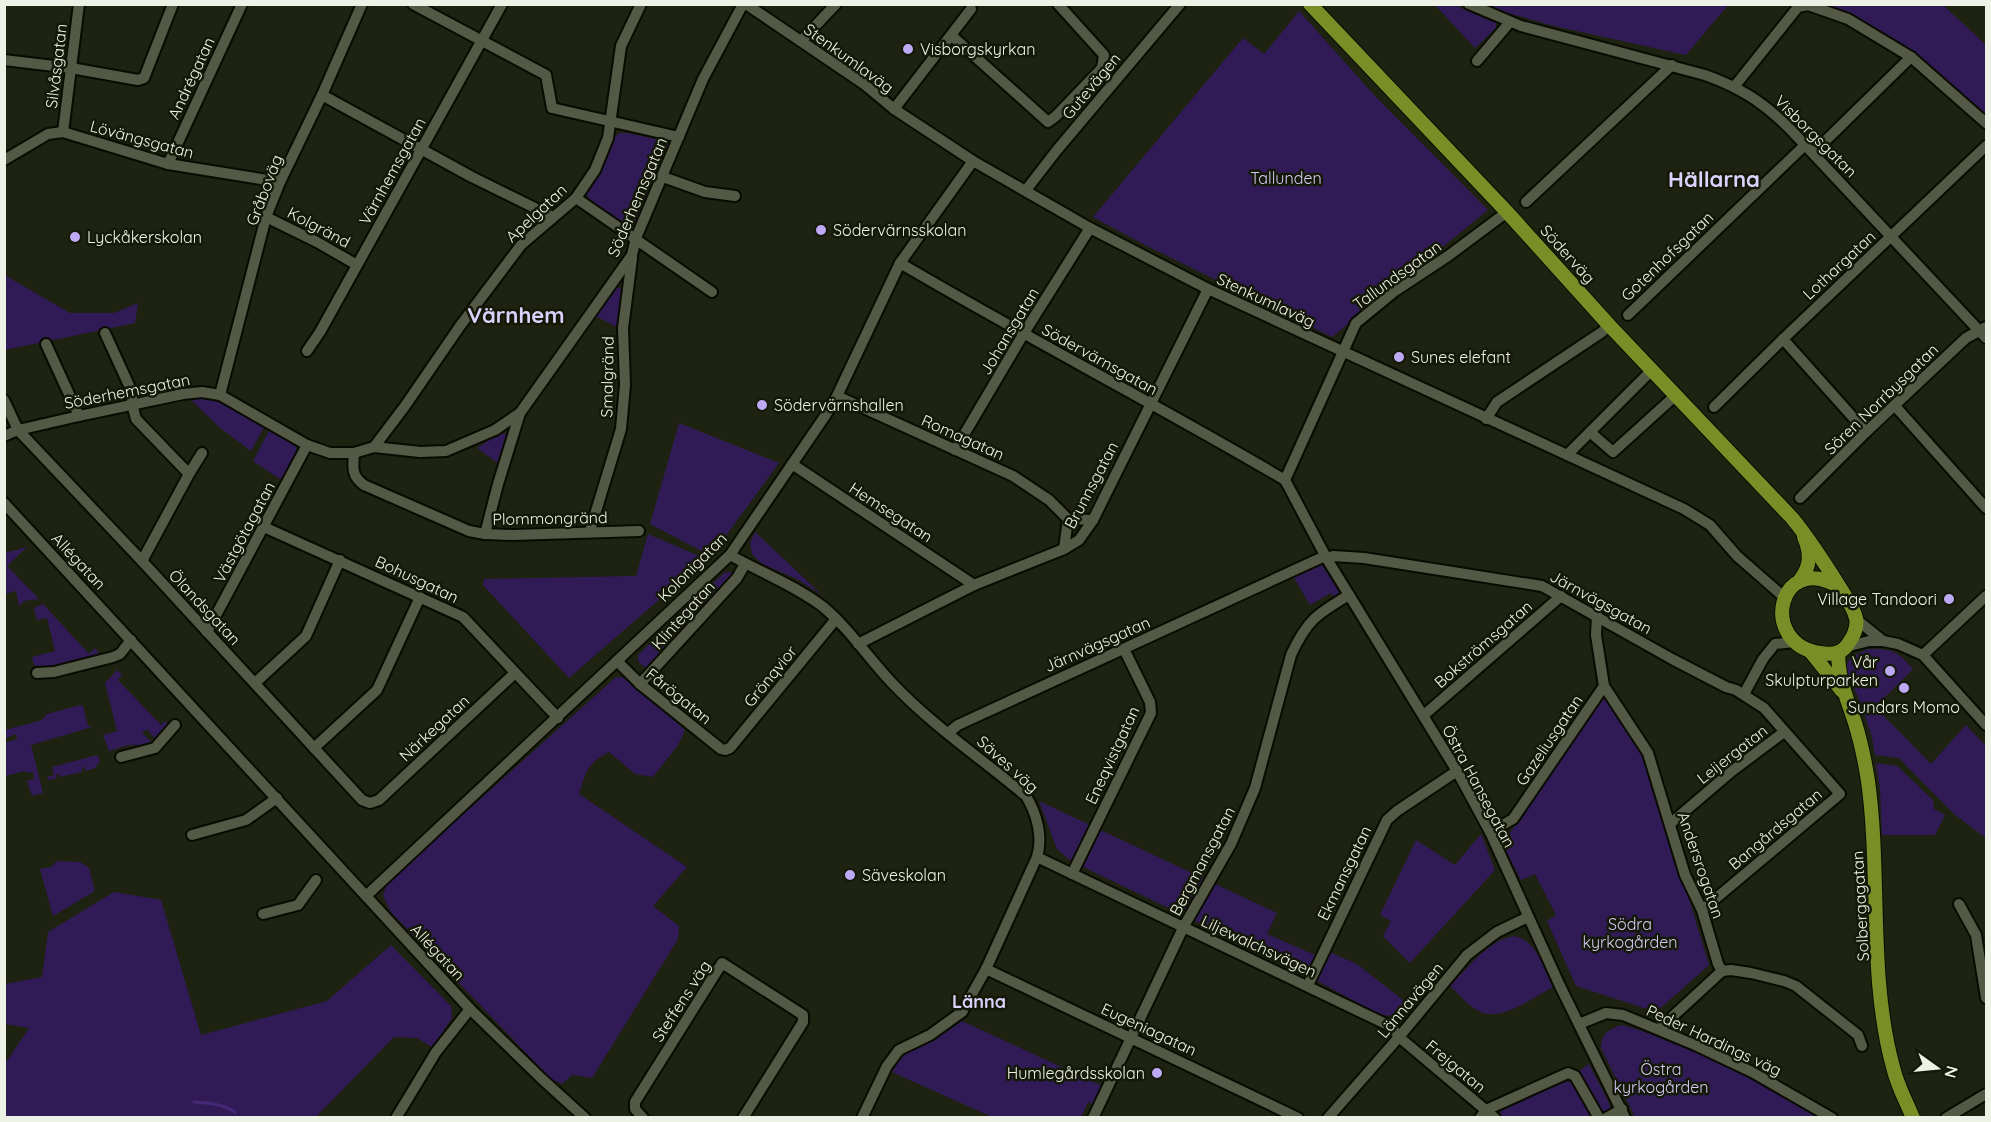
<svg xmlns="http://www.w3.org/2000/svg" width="1991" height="1122" font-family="Quicksand,sans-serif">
	<rect width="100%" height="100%" fill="#1e2210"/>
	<g fill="#311b57">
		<polygon points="1435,5 1454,5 1496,23 1496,28 1475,48"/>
		<polygon points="1490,5 1728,5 1686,55 1554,26 1501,11"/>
		<polygon points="1819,5 1943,5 1986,45 1986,117 1912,51 1849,15"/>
		<polygon points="1299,11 1375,96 1488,210 1332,337 1143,244 1093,217 1243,38 1264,54"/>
		<polygon points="620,133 627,133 665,141 669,145 669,152 635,227 627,227 588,198 586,190 612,138"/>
		<polygon points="4,273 6,276 70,313 114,313 138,303 135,323 5,350"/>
		<polygon points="617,287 622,289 619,328 595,316"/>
		<polygon points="198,396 217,401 265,425 251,451 219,427 189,398"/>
		<polygon points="679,423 779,463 711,556 650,524"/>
		<path d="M270 429 295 441C300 455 289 468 283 481L253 461Z"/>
		<polygon points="499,434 505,434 509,438 499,464 477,448"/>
		<polygon points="755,532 822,595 797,579 762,564 752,554 750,543"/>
		<polygon points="648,534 706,559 569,678 483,585 484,579 636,576"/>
		<polygon points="27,547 7,566 39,599 24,601 19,606 16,591 5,594 5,553"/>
		<polygon points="1322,565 1341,595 1335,598 1331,593 1310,605 1293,576"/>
		<polygon points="730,572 734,572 735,576 649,668 643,666 638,661 638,655 724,573"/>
		<polygon points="43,604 89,654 95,648 101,656 53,670 38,670 36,665 34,665 32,657 55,651 47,618 37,620 34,608"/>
		<path d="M1868 649C1893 649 1897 651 1913 669L1875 707 1931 764 1966 725 1986 746V838L1954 814 1899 758 1875 755 1872 737 1861 704 1847 671V664L1851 657Z"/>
		<path d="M117 670 122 675 118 680 161 725 165 721 169 726 156 740 147 729 142 733 153 743 142 747C133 741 118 749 109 751L103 735 117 731 105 683Z"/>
		<path d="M616 677 624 678 685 730 678 745 653 777 635 774 609 752C587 764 586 771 579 794L687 867 653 906 679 926 678 939 592 1078 572 1075 562 1084 551 1079 391 912 383 896 387 883Z"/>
		<polygon points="1605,698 1610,700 1645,754 1709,965 1656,1012 1576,986 1547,921 1556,915 1535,874 1521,880 1504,848 1504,842 1599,700"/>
		<polygon points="80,705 83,706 88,726 92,727 31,745 43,793 32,796 27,781 34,779 33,772 27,773 25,771 5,776 5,743 17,739 16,734 5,738 5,730 42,720 47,714"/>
		<polygon points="97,755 100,761 95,768 85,771 85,767 82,768 82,772 60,777 59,774 56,775 57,778 49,780 47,777 54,775 52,767"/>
		<polygon points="1876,763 1897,766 1933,800 1934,809 1945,815 1935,835 1882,835 1880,789"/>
		<polygon points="1039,801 1277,913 1267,934 1324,959 1327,951 1357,964 1404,1001 1408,1009 1402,1015 1396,1016 1380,1015 1301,972 1071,861 1057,849"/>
		<polygon points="1481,834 1495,870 1410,963 1383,936 1391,921 1380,915 1416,840 1455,865"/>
		<polygon points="57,861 80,862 89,868 95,891 53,916 40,869 51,867"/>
		<polygon points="114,892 161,900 201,1035 327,1001 391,945 451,1006 452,1018 432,1047 417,1038 394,1037 316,1117 5,1117 5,1064 29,1028 5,1024 5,984 42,977 48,932"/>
		<path d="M1514 936C1537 940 1544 969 1553 987 1534 997 1499 1023 1479 1011 1468 1006 1459 994 1450 986 1469 967 1487 941 1514 936Z"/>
		<polygon points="962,1021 1102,1086 1094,1105 1088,1102 1081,1117 992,1117 892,1072 904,1053 945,1033"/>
		<path d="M1621 1025C1692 1043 1756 1081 1819 1117H1635L1601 1048C1601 1033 1609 1030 1621 1025Z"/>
		<polygon points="1589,1064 1609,1103 1610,1108 1609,1111 1601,1111 1579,1071"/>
		<path d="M1567 1081C1581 1086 1585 1104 1590 1117H1502L1500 1113 1502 1108 1560 1082Z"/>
	</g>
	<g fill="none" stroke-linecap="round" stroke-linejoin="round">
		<path stroke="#462976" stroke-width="3" d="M194 1102C209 1103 222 1104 235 1112"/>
		<defs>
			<g id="minor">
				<polyline points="413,4 546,75 552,108 679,137"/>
				<polyline points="746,4 864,84 894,109 973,161 1090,228 1208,289 1684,509 1710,525 1737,556 1784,597"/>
				<path d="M1469 4 1521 26 1705 75C1741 88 1763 102 1790 129L1986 338"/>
				<polyline points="952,36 1048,122 1056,116 1102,68 1104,55 1058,4"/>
				<polyline points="801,41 836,4"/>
				<polyline points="4,60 71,68 138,80 144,78 173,4"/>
				<polyline points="1477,61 1510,22"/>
				<polyline points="1734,87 1798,7 1808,5 1848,19 1911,57 1986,123"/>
				<polyline points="322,95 472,177 553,217"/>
				<polyline points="894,109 971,9"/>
				<polyline points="63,132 79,4"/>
				<polyline points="1813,153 1911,57"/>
				<polyline points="4,160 48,134 63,132 168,164 280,182"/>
				<polyline points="168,164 242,4"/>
				<polyline points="663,177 705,192 735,196"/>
				<polyline points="1026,190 1057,150 1180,4"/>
				<polyline points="576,198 712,292"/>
				<polyline points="1526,202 1672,65"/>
				<polyline points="266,217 317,242 357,265"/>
				<path d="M900 263C1027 338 1158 405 1285 480"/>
				<polyline points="1628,315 1805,145"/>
				<polyline points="105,333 132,392 132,404 136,419 189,474"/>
				<polyline points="1783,339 1866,432"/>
				<polyline points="46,344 79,416"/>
				<polyline points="307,351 320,332 502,4"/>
				<polyline points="220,395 266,217 280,182 322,95 362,4"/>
				<polyline points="837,396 1013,476 1049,500 1068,519"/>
				<polyline points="4,400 18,430 142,561 362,800 370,803 379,800 515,673"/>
				<polyline points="1895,406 1986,508"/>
				<polyline points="1714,407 1783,339 1986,146"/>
				<polyline points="1486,419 1497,402 1602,332 1609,325"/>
				<polyline points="1590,432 1613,452 1676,395"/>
				<polyline points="4,436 18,430 79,416 183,394 202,392 220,395 307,445 330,453 354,453 374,447 420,452 446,451 495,430 520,413 632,255 636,238 703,79 743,4"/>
				<polyline points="374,447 405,406 460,326 521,245 576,198 595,170 608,138 621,46 641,4"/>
				<polyline points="955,450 1024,333 1090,228"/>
				<path d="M354 453C353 468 351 475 364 485L469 531 485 534 513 535 639 531"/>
				<polyline points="1567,455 1652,370"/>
				<polyline points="792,464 974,585"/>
				<polyline points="1285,480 1327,559 1457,771 1490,832 1560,986 1625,1118"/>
				<polyline points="1285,480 1356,323 1395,291 1448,256 1507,212"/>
				<polyline points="1800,498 1866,432 1966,338 1986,327"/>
				<polyline points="4,503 470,1009 542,1079 585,1118"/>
				<polyline points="264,527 463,617 558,718"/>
				<polyline points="590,531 621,429 625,385 623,328 632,258"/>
				<polyline points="485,534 498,484 520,413"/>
				<polyline points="1064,549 1068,519 1093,520"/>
				<path d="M730 555C760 572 794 585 822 606 849 628 869 659 893 684 933 726 982 759 1026 796 1037 814 1043 837 1037 857L986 969 962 1012 930 1035 899 1050 887 1066 862 1118"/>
				<polyline points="1327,559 1333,556 1364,558 1542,586 1672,659 1726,687 1736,690 1764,708 1840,794 1702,910"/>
				<polyline points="142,561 189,474 202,453"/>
				<polyline points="1597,616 1596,635 1604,686 1648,753 1685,875 1702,910 1718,964 1722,971"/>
				<polyline points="1857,620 1883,641"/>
				<polyline points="207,632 307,445"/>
				<polyline points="858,644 974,585 1064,549 1079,540 1093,520 1208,289"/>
				<polyline points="1846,647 1869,641 1883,641 1898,644 1923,655 1986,725"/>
				<polyline points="1923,655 1986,596"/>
				<polyline points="617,661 640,684 721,749 725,750 730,748 836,619"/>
				<polyline points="37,673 54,672 113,657 120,654 131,640"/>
				<polyline points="255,683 306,636 340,560"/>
				<polyline points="640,684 737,578 745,564"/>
				<polyline points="1744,694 1763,659 1775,644 1795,642"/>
				<polyline points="1424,715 1561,596"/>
				<polyline points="948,733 958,725 1325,556"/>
				<polyline points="314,748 377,690 420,597"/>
				<polyline points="121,757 155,748 175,725"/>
				<polyline points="1671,823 1732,771 1784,732"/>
				<polyline points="1490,832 1513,819 1604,686"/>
				<polyline points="192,835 246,820 277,798"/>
				<polyline points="1037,857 1392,1027 1399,1037 1495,1118"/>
				<polyline points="1072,874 1151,713 1150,702 1124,649"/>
				<polyline points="366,896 730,555 825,416 837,396 900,263 973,161"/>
				<polyline points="1959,904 1976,935 1986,998"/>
				<polyline points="263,914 298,905 316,880"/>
				<polyline points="986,969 1298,1118"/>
				<polyline points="1722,971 1731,970 1751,973 1784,981 1796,986 1858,1035 1862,1046"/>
				<polyline points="1308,985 1387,820 1397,811 1457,771"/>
				<polyline points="1579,1024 1606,1013 1623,1015 1695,1045 1752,1072 1832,1118"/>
				<polyline points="1659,1029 1722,971"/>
				<polyline points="396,1118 436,1052 470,1009"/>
				<polyline points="643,1118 635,1109 635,1102 722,963 803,1015 803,1022 743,1118"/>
				<path d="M1093 1118 1184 926 1231 844 1255 788 1291 655C1307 620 1317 614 1349 595"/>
				<polyline points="1328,1118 1399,1037 1467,955 1497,932 1528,917"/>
				<polyline points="1480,1118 1486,1110 1568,1073 1575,1076 1599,1118"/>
				<polyline points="1606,1118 1622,1109"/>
				<polyline points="1946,1118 1986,1094"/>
			</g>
			<g id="major">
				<path d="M1310 4 1507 212 1609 325 1792 518C1810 540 1824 562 1839 586 1845 596 1853 606 1856 618 1858 627 1853 637 1848 644 1842 654 1831 655 1820 653 1758 644 1778 550 1839 587"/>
				<path d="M1800 580C1811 566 1811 553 1804 537"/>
				<polyline points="1810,651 1842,691"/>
				<path d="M1838 653C1839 683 1846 695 1855 723 1861 742 1865 762 1868 781 1881 874 1868 976 1893 1067 1897 1085 1906 1101 1913 1118"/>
			</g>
		</defs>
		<use href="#minor" stroke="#080c00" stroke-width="14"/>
		<use href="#major" stroke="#080c00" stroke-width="16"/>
		<use href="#minor" stroke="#535944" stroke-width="10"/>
		<use href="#major" stroke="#7a8e27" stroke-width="14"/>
	</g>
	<g fill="#bea9f5" stroke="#141907" stroke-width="2">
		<circle cx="908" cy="49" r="6"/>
		<circle cx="821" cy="230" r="6"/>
		<circle cx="75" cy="237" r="6"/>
		<circle cx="1399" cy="357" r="6"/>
		<circle cx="762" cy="405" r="6"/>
		<circle cx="1949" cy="599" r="6"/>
		<circle cx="1890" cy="671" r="6"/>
		<circle cx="1904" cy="688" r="6"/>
		<circle cx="850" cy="875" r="6"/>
		<circle cx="1157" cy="1073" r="6"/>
	</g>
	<g text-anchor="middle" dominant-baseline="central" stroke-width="5" stroke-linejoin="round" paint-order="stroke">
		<g font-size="16" fill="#eef2e6" stroke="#141907" text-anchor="start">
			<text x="920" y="49">Visborgskyrkan</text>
			<text x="833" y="230">Södervärnsskolan</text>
			<text x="87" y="237">Lyckåkerskolan</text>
			<text x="1411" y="357">Sunes elefant</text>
			<text x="774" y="405">Södervärnshallen</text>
			<text x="1937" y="599" text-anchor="end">Village Tandoori</text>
			<text x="1878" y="662" text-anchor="end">Vår<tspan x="1878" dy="18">Skulpturparken</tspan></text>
			<text x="1904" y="707" text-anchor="middle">Sundars Momo</text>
			<text x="862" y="875">Säveskolan</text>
			<text x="1145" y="1073" text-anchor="end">Humlegårdsskolan</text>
		</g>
		<g font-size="16" fill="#eef2e6" stroke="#141907">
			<text transform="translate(849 58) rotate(36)">Stenkumlaväg</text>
			<text transform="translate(56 66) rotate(-83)">Silvåsgatan</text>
			<text transform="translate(191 78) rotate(-65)">Andrégatan</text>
			<text transform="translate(1091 86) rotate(-50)">Gutevägen</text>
			<text transform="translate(1816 136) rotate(45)">Visborgsgatan</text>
			<text transform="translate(142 139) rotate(15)">Lövängsgatan</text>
			<text transform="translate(392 171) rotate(-61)">Värnhemsgatan</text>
			<text transform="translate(264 190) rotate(-69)">Gråboväg</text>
			<text transform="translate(637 197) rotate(-67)">Söderhemsgatan</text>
			<text transform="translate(536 213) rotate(-43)">Apelgatan</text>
			<text transform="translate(319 227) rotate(28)">Kolgränd</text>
			<text transform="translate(1568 254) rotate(48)">Söderväg</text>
			<text transform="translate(1667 256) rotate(-44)">Gotenhofsgatan</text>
			<text transform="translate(1839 265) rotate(-43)">Lothargatan</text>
			<text transform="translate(1397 275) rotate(-36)">Tallundsgatan</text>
			<text transform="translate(1266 300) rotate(25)">Stenkumlaväg</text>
			<text transform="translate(1009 331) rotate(-59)">Johansgatan</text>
			<text transform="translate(1100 359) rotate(29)">Södervärnsgatan</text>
			<text transform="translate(607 377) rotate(-89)">Smalgränd</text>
			<text transform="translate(127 391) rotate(-11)">Söderhemsgatan</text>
			<text transform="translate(1881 399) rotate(-44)">Sören Norrbysgatan</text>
			<text transform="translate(963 437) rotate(24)">Romagatan</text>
			<text transform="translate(1091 485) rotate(-62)">Brunnsgatan</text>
			<text transform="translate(891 512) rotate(33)">Hemsegatan</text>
			<text transform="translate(550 518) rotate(-1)">Plommongränd</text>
			<text transform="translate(244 532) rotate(-62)">Västgötagatan</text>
			<text transform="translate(79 561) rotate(47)">Allégatan</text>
			<text transform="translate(692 567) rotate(-45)">Kolonigatan</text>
			<text transform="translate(417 579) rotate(25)">Bohusgatan</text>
			<text transform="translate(1601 602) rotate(29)">Järnvägsgatan</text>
			<text transform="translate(205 607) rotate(47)">Ölandsgatan</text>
			<text transform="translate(683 615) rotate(-48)">Klintegatan</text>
			<text transform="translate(1097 644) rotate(-24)">Järnvägsgatan</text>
			<text transform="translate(1483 644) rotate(-41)">Bokströmsgatan</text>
			<text transform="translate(770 676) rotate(-51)">Grönqvior</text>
			<text transform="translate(679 696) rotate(39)">Fårögatan</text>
			<text transform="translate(434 728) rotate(-43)">Närkegatan</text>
			<text transform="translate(1549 740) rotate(-56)">Gazeliusgatan</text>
			<text transform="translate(1732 754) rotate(-38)">Leijergatan</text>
			<text transform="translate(1112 755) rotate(-65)">Eneqvistgatan</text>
			<text transform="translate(1008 764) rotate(42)">Säves väg</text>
			<text transform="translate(1479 786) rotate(62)">Östra Hansegatan</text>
			<text transform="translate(1775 829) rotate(-40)">Bangårdsgatan</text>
			<text transform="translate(1202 861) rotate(-62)">Bergmansgatan</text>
			<text transform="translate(1701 865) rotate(71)">Andersrogatan</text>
			<text transform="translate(1344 873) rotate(-64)">Ekmansgatan</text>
			<text transform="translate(1860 906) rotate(-93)">Solbergagatan</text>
			<text transform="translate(1259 946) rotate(25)">Liljewalchsvägen</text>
			<text transform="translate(438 952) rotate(47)">Allégatan</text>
			<text transform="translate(1410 1000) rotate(-50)">Lännavägen</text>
			<text transform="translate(681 1001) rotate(-57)">Steffens väg</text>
			<text transform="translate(1149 1029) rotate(25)">Eugeniagatan</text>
			<text transform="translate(1714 1040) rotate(25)">Peder Hardings väg</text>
			<text transform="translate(1456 1066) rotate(40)">Frejgatan</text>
		</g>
		<g font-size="16" fill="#d5c9f6" stroke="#141907">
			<text x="1286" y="178">Tallunden</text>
			<text x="1630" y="924">Södra<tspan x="1630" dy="18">kyrkogården</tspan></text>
			<text x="1661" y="1069">Östra<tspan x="1661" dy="18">kyrkogården</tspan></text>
		</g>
		<g font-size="18" font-weight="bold" fill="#dcd1fc" stroke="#141907">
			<text x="979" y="1001">Länna</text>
		</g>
		<g font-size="22" font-weight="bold" fill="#dcd1fc" stroke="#141907">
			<text x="1714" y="179">Hällarna</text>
			<text x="516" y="315">Värnhem</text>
		</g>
	</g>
	<rect width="1991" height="1122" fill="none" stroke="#eef2e6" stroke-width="12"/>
	<g transform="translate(1937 1068) rotate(105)" stroke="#141907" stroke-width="4.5" paint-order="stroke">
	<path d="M0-4.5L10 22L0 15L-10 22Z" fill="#eef2e6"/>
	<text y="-9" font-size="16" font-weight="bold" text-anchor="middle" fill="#eef2e6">N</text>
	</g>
</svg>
